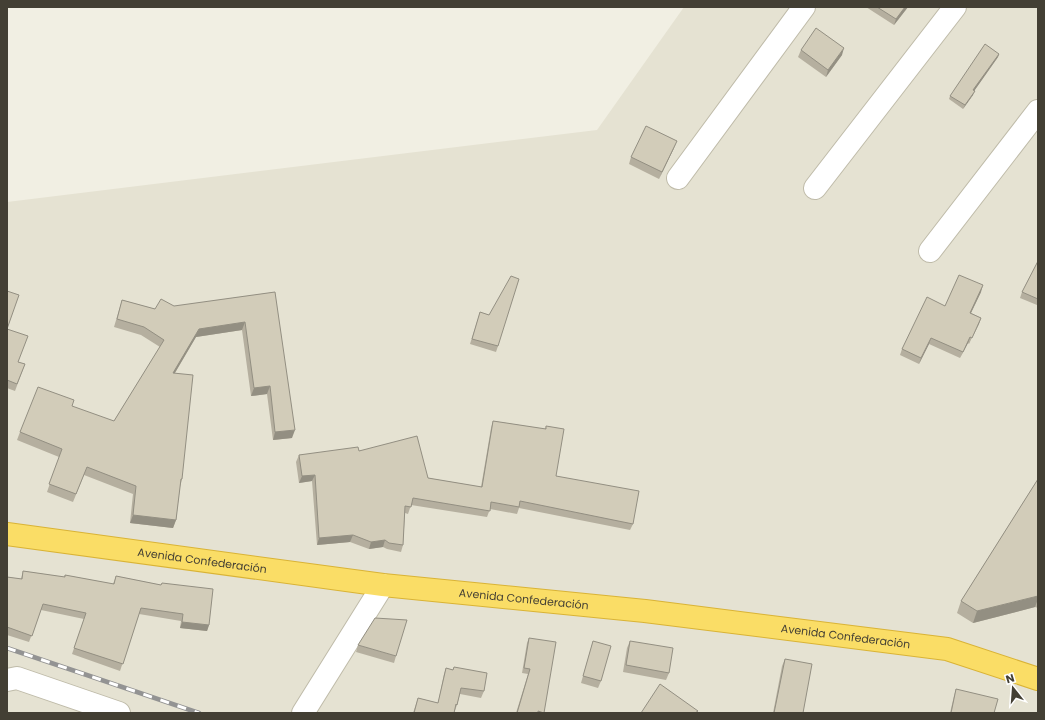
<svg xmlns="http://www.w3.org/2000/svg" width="1045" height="720" font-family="Poppins,sans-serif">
	<rect width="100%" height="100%" fill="#f1efe3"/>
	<polygon fill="#e5e2d2" points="684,7 1038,7 1038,713 7,713 7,202 597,130"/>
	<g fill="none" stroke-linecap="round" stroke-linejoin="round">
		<defs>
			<g id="street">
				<polyline points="678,178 804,7"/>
				<polyline points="815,188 955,7"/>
				<polyline points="930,251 1038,111"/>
				<polyline points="7,680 17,678 119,713"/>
				<polyline points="303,713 383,585"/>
			</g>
			<g id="highway">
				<path id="s1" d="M7 534 383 585 645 611 947 649 1038 679"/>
			</g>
		</defs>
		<use href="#street" stroke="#bfbba9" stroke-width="24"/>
		<use href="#highway" stroke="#d9b336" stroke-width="24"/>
		<use href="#street" stroke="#fff" stroke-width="22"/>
		<use href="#highway" stroke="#fadd66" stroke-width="22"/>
		<defs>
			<polyline id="rail" points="7,648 199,713"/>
		</defs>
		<use href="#rail" stroke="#939393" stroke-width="4.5"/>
		<use href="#rail" stroke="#fff" stroke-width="3" stroke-dasharray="9" stroke-linecap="butt"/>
	</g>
	<g fill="#b5af9f">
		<polygon points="866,7 908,7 894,25"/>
		<polygon points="801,50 842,55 826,77 798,57"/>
		<polygon points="999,54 998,57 974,91 973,95 963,109 949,99 950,96"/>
		<polygon points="674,148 659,179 629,164 631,157"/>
		<polygon points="1038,261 1038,302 1037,305 1020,298 1022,292"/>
		<polygon points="7,291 7,329 18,362 25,364 15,391 7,388"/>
		<polygon points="275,292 292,438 273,440 267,394 251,396 242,330 196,337 175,373 182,479 180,487 176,520 173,528 130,523 133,494 84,475 73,502 47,492 59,457 17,440 20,432 114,421 160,347 141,335 114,327 122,300 155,309"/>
		<polygon points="981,292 971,313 981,318 969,344 968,343 960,358 929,344 919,364 900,355 902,349 945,306"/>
		<polygon points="480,312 489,315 498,346 496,352 470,344"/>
		<polygon points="493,421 545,429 546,426 556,476 633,524 630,530 519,508 517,514 490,509 487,517 411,505 408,514 405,513 403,545 401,552 387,549 383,547 369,549 350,542 317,545 312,481 299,483 296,462 299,455 359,451 428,478 481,487 491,428"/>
		<polygon points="1038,479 1038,608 1035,607 973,623 957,613 961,601"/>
		<polygon points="23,571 64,577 65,575 113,584 116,576 161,585 162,583 209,625 207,631 180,628 181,621 139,614 120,671 72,654 84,619 41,610 29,642 7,635 7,577 21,579"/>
		<polygon points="529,638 544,713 516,713 528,674 522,673 527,643"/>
		<polygon points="593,641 601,681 598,688 581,683"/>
		<polygon points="630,641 669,673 666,680 623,672 627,648"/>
		<polygon points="358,645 396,656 394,663 356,652"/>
		<polygon points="785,659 803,713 773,713 782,666"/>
		<polygon points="454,667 484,691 481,698 460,694 457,705 454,713 413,713 418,698 438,703 444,674 446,668 453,670"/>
		<polygon points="956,689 994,713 950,713 954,696"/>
	</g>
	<g fill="#938f82">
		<polygon points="905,7 908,7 894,25 896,19"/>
		<polygon points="844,48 842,55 826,77 828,70"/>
		<polygon points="999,54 998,57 972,94 973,90"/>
		<polygon points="975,91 973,95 963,109 965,105"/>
		<polygon points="677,141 674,148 659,179 662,172"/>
		<polygon points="983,285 981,292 968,319 970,313"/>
		<polygon points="981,318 979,324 969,344 972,338"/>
		<polygon points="245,322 242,330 196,337 170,381 173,373 199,329"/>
		<polygon points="970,337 968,343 960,358 963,352"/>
		<polygon points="931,338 929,344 919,364 921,358"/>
		<polygon points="270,386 267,394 251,396 254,388"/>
		<polygon points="295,430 292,438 273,440 275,432"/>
		<polygon points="315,475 312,481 299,483 302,476"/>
		<polygon points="133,515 176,520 173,528 130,523"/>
		<polygon points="353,535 350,542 317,545 319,538"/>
		<polygon points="385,540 383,547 369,549 371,542"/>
		<polygon points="1038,596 1038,599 1035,607 973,623 977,611"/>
		<polygon points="182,622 209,625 207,631 180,628"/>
	</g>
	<g fill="#d2ccb9" stroke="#938f82">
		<polygon points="877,7 905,7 896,19"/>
		<polygon points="816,28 844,48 828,70 801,50"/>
		<polygon points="985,44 999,54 973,90 975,91 965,105 950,96"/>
		<polygon points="646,126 677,141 662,172 631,157"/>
		<polygon points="1038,261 1038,299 1022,292"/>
		<polygon points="959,275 983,285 970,313 981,318 972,338 970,337 963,352 931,338 921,358 902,349 927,297 945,306"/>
		<polygon points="511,276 519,279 498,346 472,339 480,312 489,315"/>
		<polygon points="7,291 19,295 7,329 28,336 18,362 25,364 17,384 7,380"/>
		<polygon points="275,292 295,430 275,432 270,386 254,388 245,322 199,329 173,373 193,375 182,479 181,479 176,520 133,515 136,486 87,467 76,494 49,484 62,449 20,432 38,387 74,400 72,406 114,421 164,340 144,327 117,319 122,300 155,309 161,299 174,306"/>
		<polygon points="493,421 546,429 546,426 564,429 556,476 639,491 633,524 520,501 519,507 491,502 490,511 413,498 411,507 405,506 403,545 389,543 385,540 371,542 353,535 319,538 315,475 302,476 299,455 358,447 359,451 417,436 428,478 482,487"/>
		<polygon points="1038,479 1038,596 977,611 961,601"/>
		<polygon points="23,571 65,577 65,575 114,584 116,576 161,585 162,583 213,589 209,625 182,622 183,614 141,608 123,664 74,648 86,613 43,604 32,636 7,627 7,577 22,579"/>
		<polygon points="375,618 407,620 396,656 358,645"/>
		<polygon points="529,638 556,642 544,713 538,711 538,713 517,713 530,669 524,668"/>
		<polygon points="593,641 611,646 601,681 583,676"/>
		<polygon points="630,641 673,648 669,673 626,665"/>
		<polygon points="785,659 812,664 803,713 774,713"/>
		<polygon points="454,667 487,673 484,691 461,688 457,705 456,704 454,713 414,713 418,698 438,703 446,668 453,670"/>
		<polygon points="660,684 698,711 695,713 641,713"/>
		<polygon points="956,689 998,699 994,713 951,713"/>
	</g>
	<g text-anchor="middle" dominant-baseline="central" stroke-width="3" stroke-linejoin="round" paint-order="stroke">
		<g font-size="11" fill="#433f34" stroke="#fff">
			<text stroke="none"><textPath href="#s1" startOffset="197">Avenida Confederación</textPath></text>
			<text stroke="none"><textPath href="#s1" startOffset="521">Avenida Confederación</textPath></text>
			<text stroke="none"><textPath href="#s1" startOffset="845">Avenida Confederación</textPath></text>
		</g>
	</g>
	<rect width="1045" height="720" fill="none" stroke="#433f34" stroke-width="16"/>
	<g transform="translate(1013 688) rotate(343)" stroke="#ffffff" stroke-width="3" paint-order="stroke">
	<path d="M0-3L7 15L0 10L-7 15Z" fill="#433f34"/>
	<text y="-6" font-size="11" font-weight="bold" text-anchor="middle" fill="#433f34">N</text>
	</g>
</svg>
